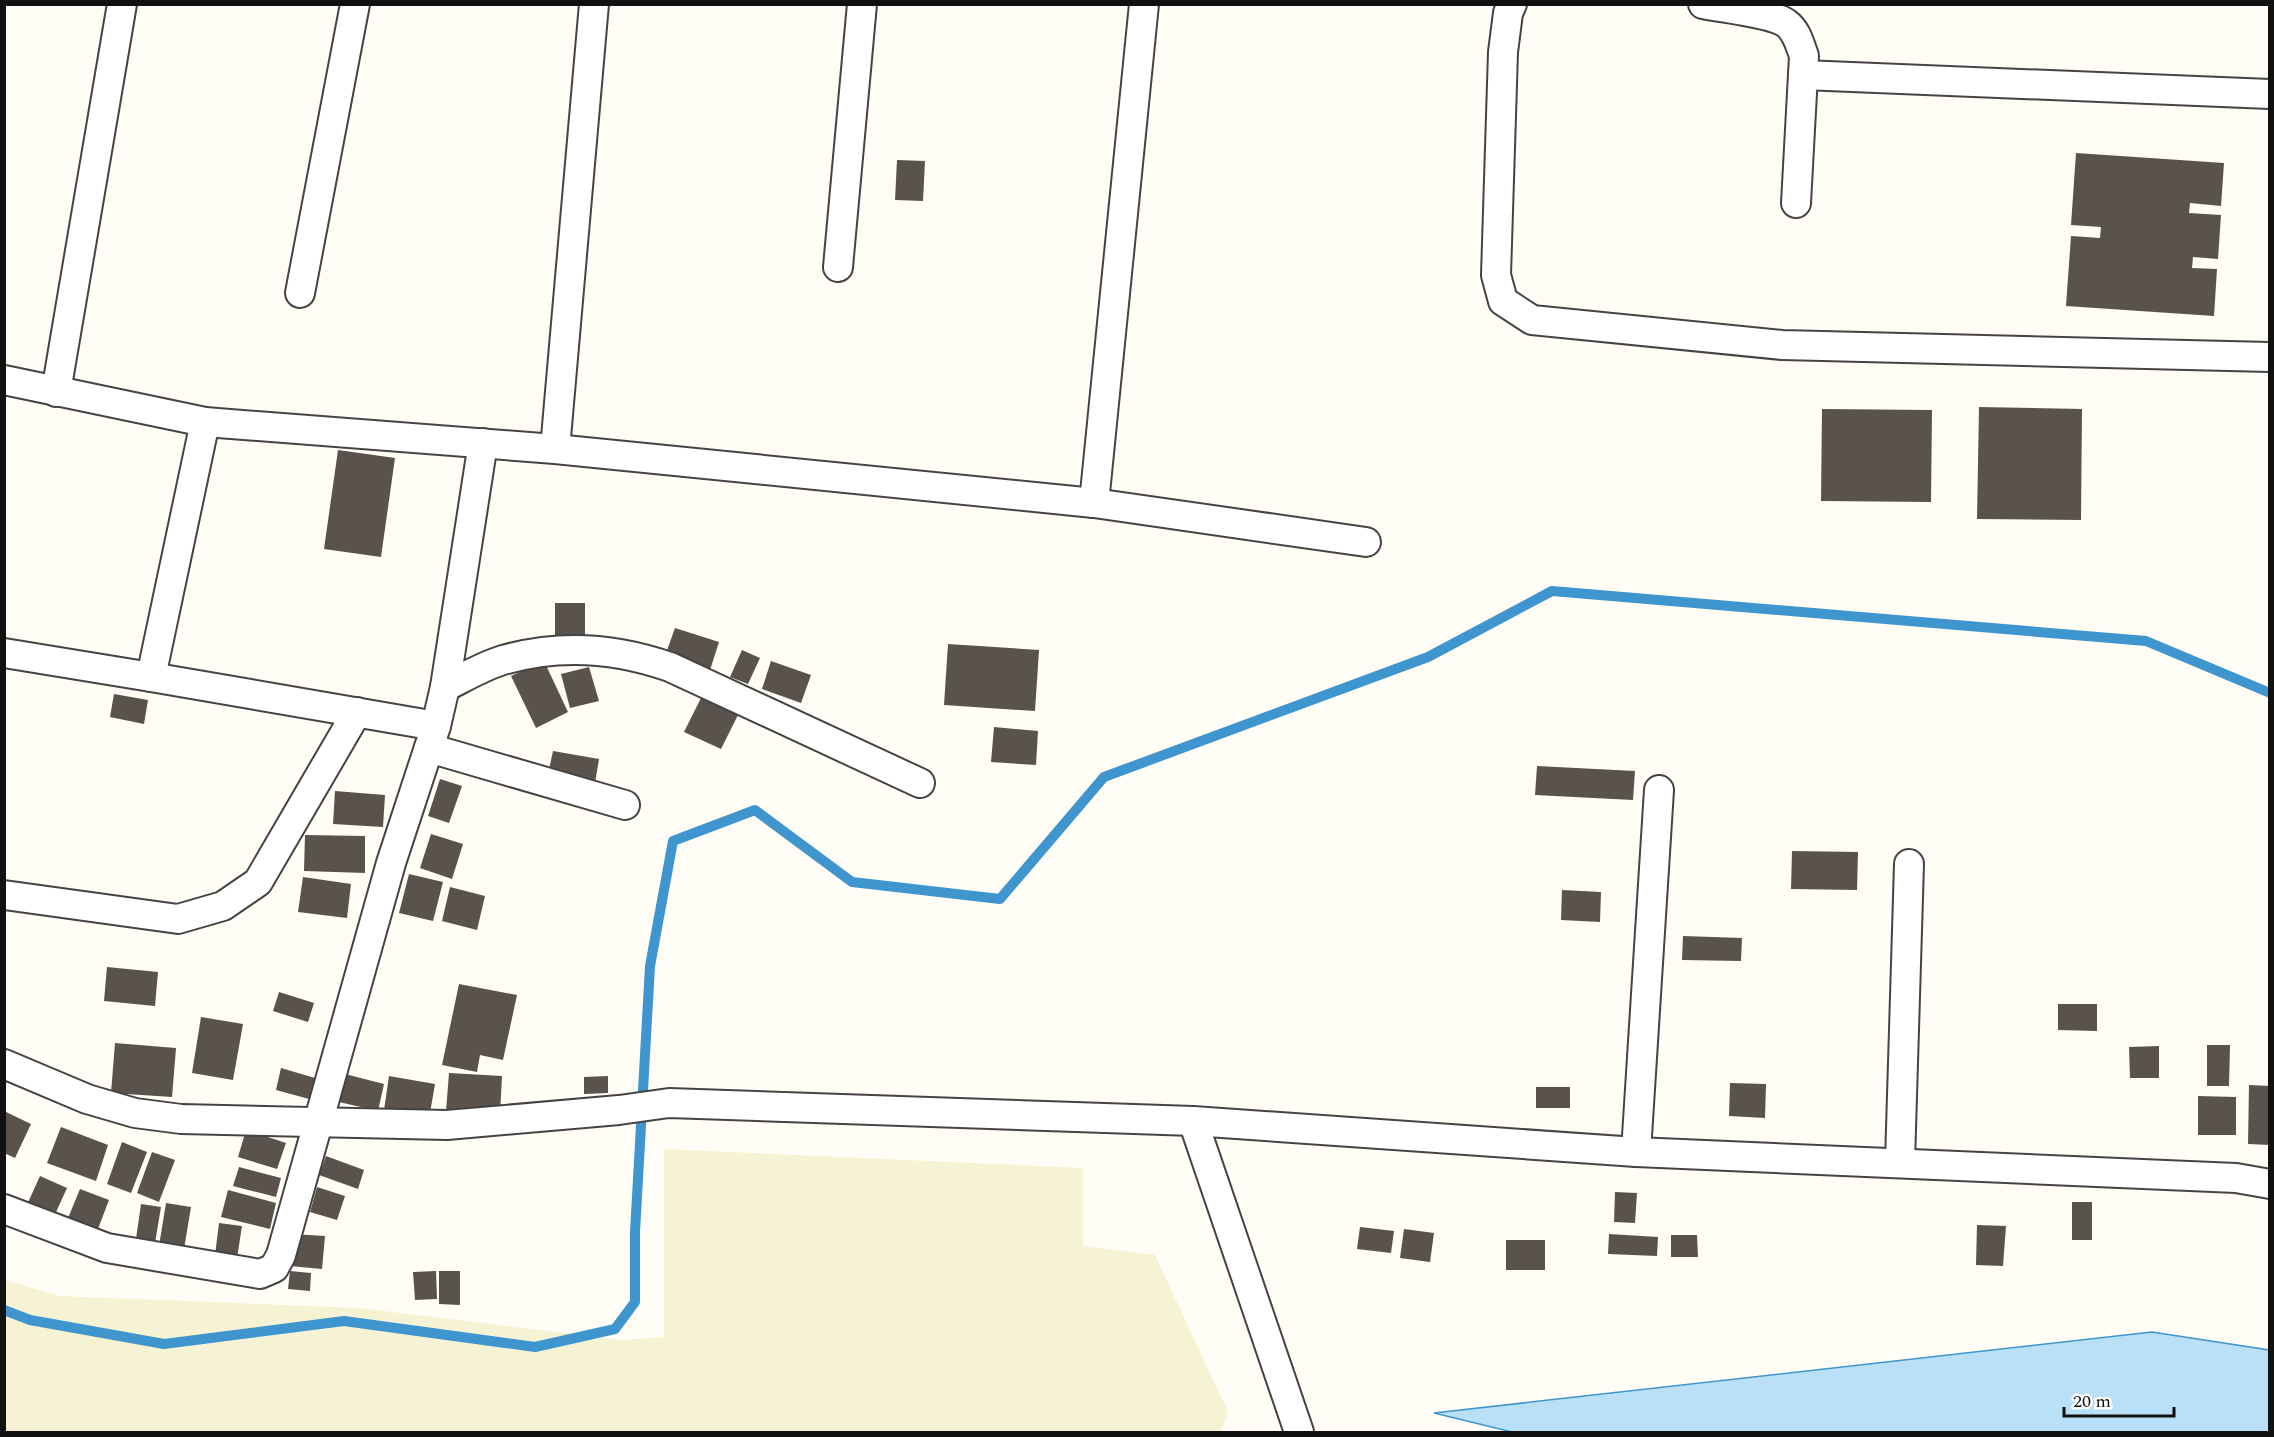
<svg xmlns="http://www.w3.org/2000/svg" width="2274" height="1437" font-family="Spectral,serif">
	<rect width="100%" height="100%" fill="#fffdf5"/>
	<polygon fill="#f6f3d4" points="664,1149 1083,1168 1083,1246 1155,1255 1228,1412 1221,1432 5,1432 5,1280 60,1296 359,1308 623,1340 664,1337"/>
	<polygon fill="#b9e0f7" stroke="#3f96cf" stroke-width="1.5" points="2152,1332 2269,1350 2269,1432 1512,1432 1434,1413"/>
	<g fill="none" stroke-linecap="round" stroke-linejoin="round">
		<polyline stroke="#3f96cf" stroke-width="10" points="4,1310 30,1320 164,1344 344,1321 535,1347 615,1329 635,1302 635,1232 650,966 673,841 755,810 852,882 1000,899 1104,777 1428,657 1552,591 2146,641 2270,693"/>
	</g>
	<g fill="#5a524d">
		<polygon points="2076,153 2224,163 2221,206 2190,203 2189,213 2221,215 2218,259 2193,257 2192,268 2217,269 2214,316 2066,306 2071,236 2100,238 2101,227 2071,225"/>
		<polygon points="897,160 925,161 923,201 895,200"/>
		<polygon points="1979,407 2082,409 2081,520 1977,519"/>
		<polygon points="1822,409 1932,410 1931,502 1821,501"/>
		<polygon points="338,450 395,458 381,557 324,549"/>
		<rect x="555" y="603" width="30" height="37"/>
		<polygon points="675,628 719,642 710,670 665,656"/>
		<polygon points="948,644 1039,650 1035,711 944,705"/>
		<polygon points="742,650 760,658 748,684 730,677"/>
		<polygon points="544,661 568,712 536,728 511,676"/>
		<polygon points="771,661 811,675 801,703 762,689"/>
		<polygon points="589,667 599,701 570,708 561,674"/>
		<polygon points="704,692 741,709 721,749 684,732"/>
		<polygon points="114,694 148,700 144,724 110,717"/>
		<polygon points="994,727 1038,731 1036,765 991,762"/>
		<polygon points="553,751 599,759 595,783 548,774"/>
		<polygon points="1537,766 1635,771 1633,800 1535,795"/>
		<polygon points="440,779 462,786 449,823 428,816"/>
		<polygon points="335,791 385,795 383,827 333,824"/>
		<polygon points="431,834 463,844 452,879 420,868"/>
		<polygon points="305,835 365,836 365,873 304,871"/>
		<polygon points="1792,851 1858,852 1857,890 1791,889"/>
		<polygon points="409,874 443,882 433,921 399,913"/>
		<polygon points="303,877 351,884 347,918 298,912"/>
		<polygon points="450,887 485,896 477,930 442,921"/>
		<polygon points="1562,890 1601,892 1600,922 1561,920"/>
		<polygon points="1683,936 1742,938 1741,961 1682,960"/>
		<polygon points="107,967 158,972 155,1006 104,1001"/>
		<polygon points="459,984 517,995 503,1060 480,1055 477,1072 442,1065"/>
		<polygon points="279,992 314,1003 308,1022 273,1011"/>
		<polygon points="2058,1004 2097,1004 2097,1031 2058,1030"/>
		<polygon points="201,1017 243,1024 233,1080 192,1073"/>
		<polygon points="115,1043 176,1048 172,1097 111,1093"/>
		<polygon points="2207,1045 2230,1045 2229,1086 2207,1086"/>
		<polygon points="2159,1046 2159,1078 2130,1078 2129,1047"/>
		<polygon points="281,1068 315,1078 309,1099 276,1090"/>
		<polygon points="449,1073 502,1076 500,1114 446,1111"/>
		<polygon points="345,1074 384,1084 378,1111 339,1102"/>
		<polygon points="389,1076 435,1084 429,1119 384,1110"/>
		<polygon points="608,1076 608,1093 584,1094 584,1077"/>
		<polygon points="1730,1083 1766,1084 1765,1118 1729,1116"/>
		<polygon points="2249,1085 2270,1086 2270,1145 2248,1144"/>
		<rect x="1536" y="1087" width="34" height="21"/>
		<polygon points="2198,1096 2236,1097 2236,1135 2198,1135"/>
		<polygon points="4,1111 31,1124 15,1158 4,1153"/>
		<polygon points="61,1127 108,1145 96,1181 47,1163"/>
		<polygon points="246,1130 286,1143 277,1169 238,1157"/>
		<polygon points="122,1142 147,1152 131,1193 107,1184"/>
		<polygon points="152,1152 175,1160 159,1202 137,1193"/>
		<polygon points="326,1156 364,1170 358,1189 319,1175"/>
		<polygon points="239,1167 281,1178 276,1197 233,1186"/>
		<polygon points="40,1176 67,1188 52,1221 25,1209"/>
		<polygon points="317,1187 345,1196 337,1220 310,1212"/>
		<polygon points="80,1189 109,1200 96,1234 66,1223"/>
		<polygon points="228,1190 276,1203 270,1229 221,1217"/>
		<polygon points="1615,1192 1637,1193 1635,1223 1614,1222"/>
		<rect x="2072" y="1202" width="20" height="38"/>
		<polygon points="166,1203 191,1207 184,1249 159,1246"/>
		<polygon points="141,1204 161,1207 154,1249 135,1246"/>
		<polygon points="219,1223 242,1226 237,1258 215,1255"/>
		<polygon points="1977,1225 2006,1226 2003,1266 1976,1265"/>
		<polygon points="1360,1227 1394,1231 1391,1253 1357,1249"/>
		<polygon points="1404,1229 1434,1233 1430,1262 1400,1258"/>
		<polygon points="293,1234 325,1236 322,1269 290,1266"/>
		<polygon points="1609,1234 1658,1237 1657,1256 1608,1254"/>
		<polygon points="1671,1235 1697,1235 1698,1257 1671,1257"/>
		<rect x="1506" y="1240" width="39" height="30"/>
		<polygon points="290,1271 311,1273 310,1291 288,1289"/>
		<polygon points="436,1271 437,1299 415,1300 413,1272"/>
		<polygon points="439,1271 460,1271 460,1305 439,1304"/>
	</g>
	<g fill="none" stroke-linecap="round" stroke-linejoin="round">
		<defs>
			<g id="minor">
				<polyline points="1512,4 1508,13 1503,52 1496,275 1503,301 1532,320 1782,345 2270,357"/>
				<path d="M1703 4C1722 8 1771 13 1786 23 1797 31 1800 45 1804 56L1796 203"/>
				<polyline points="1803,75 2270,94"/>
				<polyline points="838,267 862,4"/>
				<polyline points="300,293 355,4"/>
				<polyline points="4,380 205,422 555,449 1094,503 1366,542"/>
				<polyline points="56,392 122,4"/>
				<polyline points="205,422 151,677 436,726"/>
				<polyline points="555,449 594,4"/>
				<polyline points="1094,503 1144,4"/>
				<polyline points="4,653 151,677"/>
				<polyline points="445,687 483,443"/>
				<polyline points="429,748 625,805"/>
				<polyline points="4,895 178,919 223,906 258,882 357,712"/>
				<polyline points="4,1064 87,1099 135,1113 181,1119 447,1125 619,1110 669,1103 1193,1121 1636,1152 2236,1178 2270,1184"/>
				<polyline points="1193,1121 1299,1432"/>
				<polyline points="1636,1152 1659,790"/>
				<polyline points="1900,1162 1909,864"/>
				<path d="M4 1209 107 1248 260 1274 274 1268 281 1255 391 863 436 726 445 687C463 678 483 666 503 660 559 644 616 648 670 667L920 783"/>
			</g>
		</defs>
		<use href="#minor" stroke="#444" stroke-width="32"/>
		<use href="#minor" stroke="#fff" stroke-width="28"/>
	</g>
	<rect width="2274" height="1437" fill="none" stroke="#111111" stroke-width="12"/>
	<path d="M2064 1407v9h110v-9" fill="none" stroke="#111111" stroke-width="3"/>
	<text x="2073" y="1407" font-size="18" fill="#111111" stroke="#ffffff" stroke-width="4.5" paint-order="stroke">20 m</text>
</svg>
